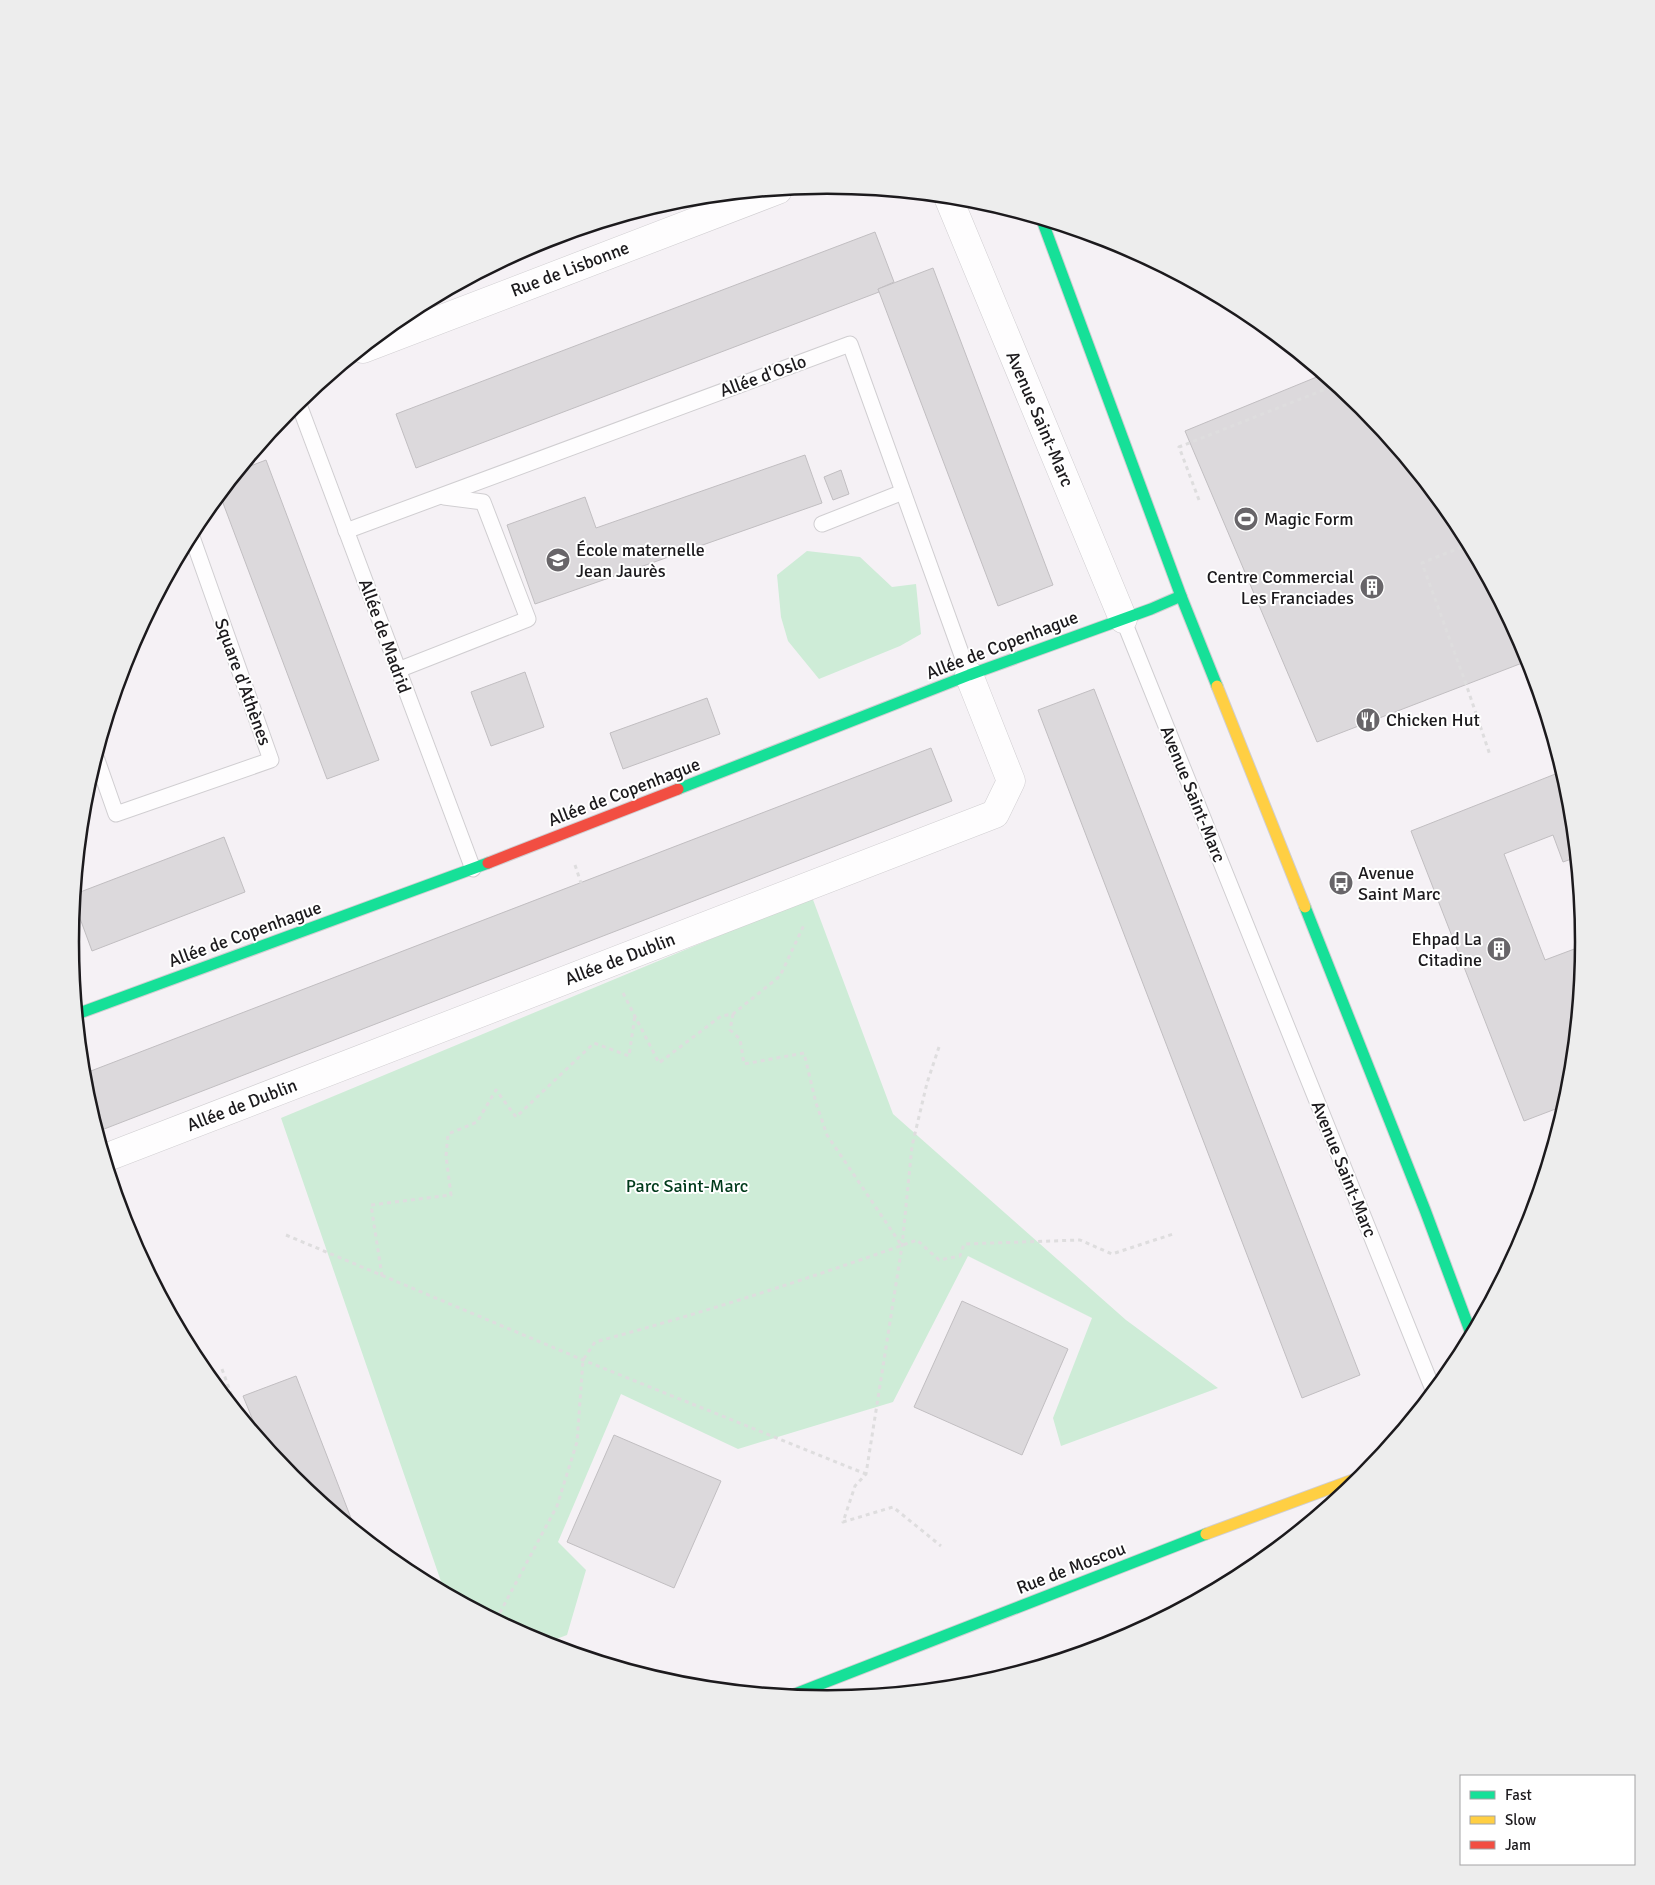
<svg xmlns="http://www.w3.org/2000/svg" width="1655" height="1885" font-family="Signika,sans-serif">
	<rect width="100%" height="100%" fill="#f5f1f5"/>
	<g fill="#ceecd7">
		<polygon points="807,551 860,557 892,587 916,584 921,634 900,646 819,679 788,641 781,617 777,575"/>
		<polygon points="812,897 893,1114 1126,1320 1218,1388 1061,1446 1053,1418 1092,1318 968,1256 893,1402 738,1449 621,1394 558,1542 586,1570 567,1635 543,1644 537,1642 445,1593 281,1118"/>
		<polygon points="1514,1258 1504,1276 1500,1263"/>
	</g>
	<g fill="#dcd9dc" stroke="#c1bec1">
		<polygon points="875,232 894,282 878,289 879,292 416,468 396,414"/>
		<polygon points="933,268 1053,585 998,606 878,289"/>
		<polygon points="1324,374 1363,407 1457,522 1527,653 1530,660 1317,742 1185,431"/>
		<polygon points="805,455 822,503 535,604 507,525 585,497 596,528"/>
		<polygon points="266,460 379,760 327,779 220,495 240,470"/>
		<polygon points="841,470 849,494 833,500 824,477"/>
		<polygon points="525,672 544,727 491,746 471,692"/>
		<polygon points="1094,689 1360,1375 1302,1398 1038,710"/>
		<polygon points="707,698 720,734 623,769 610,733"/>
		<polygon points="931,748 952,801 99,1131 85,1090 83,1074"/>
		<polygon points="1563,771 1570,795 1577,857 1563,862 1553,835 1504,854 1545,960 1585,945 1570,1091 1566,1105 1524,1121 1411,831"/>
		<polygon points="224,837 245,892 92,951 74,902 75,894"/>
		<polygon points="74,902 78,913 73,915"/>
		<polygon points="962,1301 1068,1349 1022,1455 914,1407"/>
		<polygon points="296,1376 356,1531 292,1478 261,1440 243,1396"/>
		<polygon points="614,1435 721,1481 674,1588 567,1542"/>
	</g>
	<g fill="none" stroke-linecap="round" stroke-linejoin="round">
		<defs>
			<g id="lane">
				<polyline points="298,402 473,869"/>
				<polyline points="822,524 903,492"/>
				<polyline points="346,531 850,344 969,675"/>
				<polyline points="1123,619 1434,1392"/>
				<polyline points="398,670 528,619 483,502 444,497"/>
				<polyline points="96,757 116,814 271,760 191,534"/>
			</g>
			<g id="street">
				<polyline points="948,197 1123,619"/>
				<polyline points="363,349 778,190"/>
				<polyline points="105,1158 995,814 1011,781 969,675"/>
			</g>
			<g id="fast">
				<polyline points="1042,220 1181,596 1217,686"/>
				<polyline points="678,789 969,675 1151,609 1181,596"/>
				<polyline points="1305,907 1425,1210 1472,1336"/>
				<polyline points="77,1014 488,863"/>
				<polyline points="790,1696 1206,1534"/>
			</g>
			<g id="slow">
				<polyline points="1217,686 1305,907"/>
				<polyline points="1206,1534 1366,1475"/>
			</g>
			<polyline id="jam" points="488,863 678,789"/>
		</defs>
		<use href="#lane" stroke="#d0ced1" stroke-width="17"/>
		<use href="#street" stroke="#d0ced1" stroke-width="29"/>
		<use href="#fast" stroke="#d0ced1" stroke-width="13"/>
		<use href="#slow" stroke="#d0ced1" stroke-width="13"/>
		<use href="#jam" stroke="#d0ced1" stroke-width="13"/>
		<g stroke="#deddde" stroke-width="3" stroke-dasharray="4 4" stroke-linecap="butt">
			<polyline points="1199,500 1179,447 1336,385"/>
			<polyline points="1469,544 1422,563 1466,684 1490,755"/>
			<polyline points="575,865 581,883"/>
			<polyline points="623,993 659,1063 721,1016 733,1014 780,976 804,925"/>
			<polyline points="733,1014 730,1030 740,1039 744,1064 804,1053 816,1103 827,1135 902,1246"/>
			<polyline points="939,1047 927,1083 912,1146 902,1246 866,1474 855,1486 843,1522 893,1507 941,1546"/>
			<polyline points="286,1235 583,1360 866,1474"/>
			<polyline points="382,1276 371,1205 451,1195 446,1156 448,1134 477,1122 496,1090 516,1117 594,1043 629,1056 635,1015"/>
			<polyline points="222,1369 238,1413"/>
			<path d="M496 1620 557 1506 577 1442 583 1360 595 1342C703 1313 811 1278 917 1240L939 1260 960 1256 964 1244 1080 1240 1112 1254 1173 1234"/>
		</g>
		<use href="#lane" stroke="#fefdfe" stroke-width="15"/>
		<use href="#street" stroke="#fefdfe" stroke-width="28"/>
		<use href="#fast" stroke="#16e098" stroke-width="11"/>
		<use href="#slow" stroke="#ffcf43" stroke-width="11"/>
		<use href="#jam" stroke="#f24e42" stroke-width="11"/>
	</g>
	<defs>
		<symbol id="stadium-disc" viewBox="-11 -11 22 22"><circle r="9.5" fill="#686569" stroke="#fff"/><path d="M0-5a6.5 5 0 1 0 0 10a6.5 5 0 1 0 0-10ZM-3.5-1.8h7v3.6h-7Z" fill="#fff"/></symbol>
		<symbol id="school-disc" viewBox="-11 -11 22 22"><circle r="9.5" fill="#686569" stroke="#fff"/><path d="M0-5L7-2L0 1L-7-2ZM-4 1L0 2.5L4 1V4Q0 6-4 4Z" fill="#fff"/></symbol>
		<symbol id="building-disc" viewBox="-11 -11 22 22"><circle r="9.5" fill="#686569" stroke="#fff"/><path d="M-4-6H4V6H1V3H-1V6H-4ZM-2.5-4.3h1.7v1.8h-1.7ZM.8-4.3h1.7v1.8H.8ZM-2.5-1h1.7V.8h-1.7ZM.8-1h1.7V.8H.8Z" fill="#fff"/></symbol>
		<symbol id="restaurant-disc" viewBox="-11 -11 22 22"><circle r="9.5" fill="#686569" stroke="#fff"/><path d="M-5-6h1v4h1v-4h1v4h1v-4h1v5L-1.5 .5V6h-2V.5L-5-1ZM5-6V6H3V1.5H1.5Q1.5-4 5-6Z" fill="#fff"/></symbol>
		<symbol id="bus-disc" viewBox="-11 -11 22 22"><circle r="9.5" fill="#686569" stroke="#fff"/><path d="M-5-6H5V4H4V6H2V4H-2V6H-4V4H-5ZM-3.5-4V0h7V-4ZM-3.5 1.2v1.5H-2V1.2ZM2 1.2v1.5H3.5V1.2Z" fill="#fff"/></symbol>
	</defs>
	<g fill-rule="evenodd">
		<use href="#stadium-disc" x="1232" y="505" width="28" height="28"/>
		<use href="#school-disc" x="544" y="546" width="28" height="28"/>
		<use href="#building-disc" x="1358" y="573" width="28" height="28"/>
		<use href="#restaurant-disc" x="1354" y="706" width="28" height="28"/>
		<use href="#bus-disc" x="1327" y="869" width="28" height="28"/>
		<use href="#building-disc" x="1485" y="935" width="28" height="28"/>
	</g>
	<g text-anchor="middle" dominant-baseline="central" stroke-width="4" stroke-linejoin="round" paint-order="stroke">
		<g font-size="18" fill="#1c1a1d" stroke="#fff">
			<text transform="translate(570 269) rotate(-21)">Rue de Lisbonne</text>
			<text transform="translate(763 376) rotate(-20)">Allée d'Oslo</text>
			<text transform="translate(1040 419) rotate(67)">Avenue Saint-Marc</text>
			<text transform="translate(385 636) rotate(70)">Allée de Madrid</text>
			<text transform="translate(1002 645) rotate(-21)">Allée de Copenhague</text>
			<text transform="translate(243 682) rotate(70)">Square d'Athènes</text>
			<text transform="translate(624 792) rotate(-21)">Allée de Copenhague</text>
			<text transform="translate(1193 794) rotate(68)">Avenue Saint-Marc</text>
			<text transform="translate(245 934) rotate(-20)">Allée de Copenhague</text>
			<text transform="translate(620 959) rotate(-21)">Allée de Dublin</text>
			<text transform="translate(242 1105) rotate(-21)">Allée de Dublin</text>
			<text transform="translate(1344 1169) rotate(68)">Avenue Saint-Marc</text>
			<text transform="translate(1071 1568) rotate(-21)">Rue de Moscou</text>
		</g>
		<g font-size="18" fill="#1c1a1d" stroke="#fff" text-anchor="start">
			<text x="1264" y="519">Magic Form</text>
			<text x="576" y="550">École maternelle<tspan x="576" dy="21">Jean Jaurès</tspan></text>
			<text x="1354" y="577" text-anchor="end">Centre Commercial<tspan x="1354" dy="21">Les Franciades</tspan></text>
			<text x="1386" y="720">Chicken Hut</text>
			<text x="1358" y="873">Avenue<tspan x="1358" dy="21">Saint Marc</tspan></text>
			<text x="1482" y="939" text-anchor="end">Ehpad La<tspan x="1482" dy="21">Citadine</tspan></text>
		</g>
		<g font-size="18" fill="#013a1b" stroke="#fff">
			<text x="687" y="1186">Parc Saint-Marc</text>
		</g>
	</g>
	<path d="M0 0H1655V1885H0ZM79 942a748 748 0 1 1 1496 0a748 748 0 1 1-1496 0Z" fill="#ededed" fill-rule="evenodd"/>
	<path fill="none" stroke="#1c1a1d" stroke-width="2.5" d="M79 942a748 748 0 1 1 1496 0a748 748 0 1 1-1496 0Z"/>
	<rect x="1460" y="1775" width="175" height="90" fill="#ffffff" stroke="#a4a3a5"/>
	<rect x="1470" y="1791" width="25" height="8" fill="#16e098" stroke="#a4a3a5"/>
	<text x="1505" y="1800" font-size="15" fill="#1c1a1d">Fast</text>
	<rect x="1470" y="1816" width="25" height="8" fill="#ffcf43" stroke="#a4a3a5"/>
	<text x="1505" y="1825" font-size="15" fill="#1c1a1d">Slow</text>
	<rect x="1470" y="1841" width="25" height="8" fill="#f24e42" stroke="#a4a3a5"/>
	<text x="1505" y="1850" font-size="15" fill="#1c1a1d">Jam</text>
</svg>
